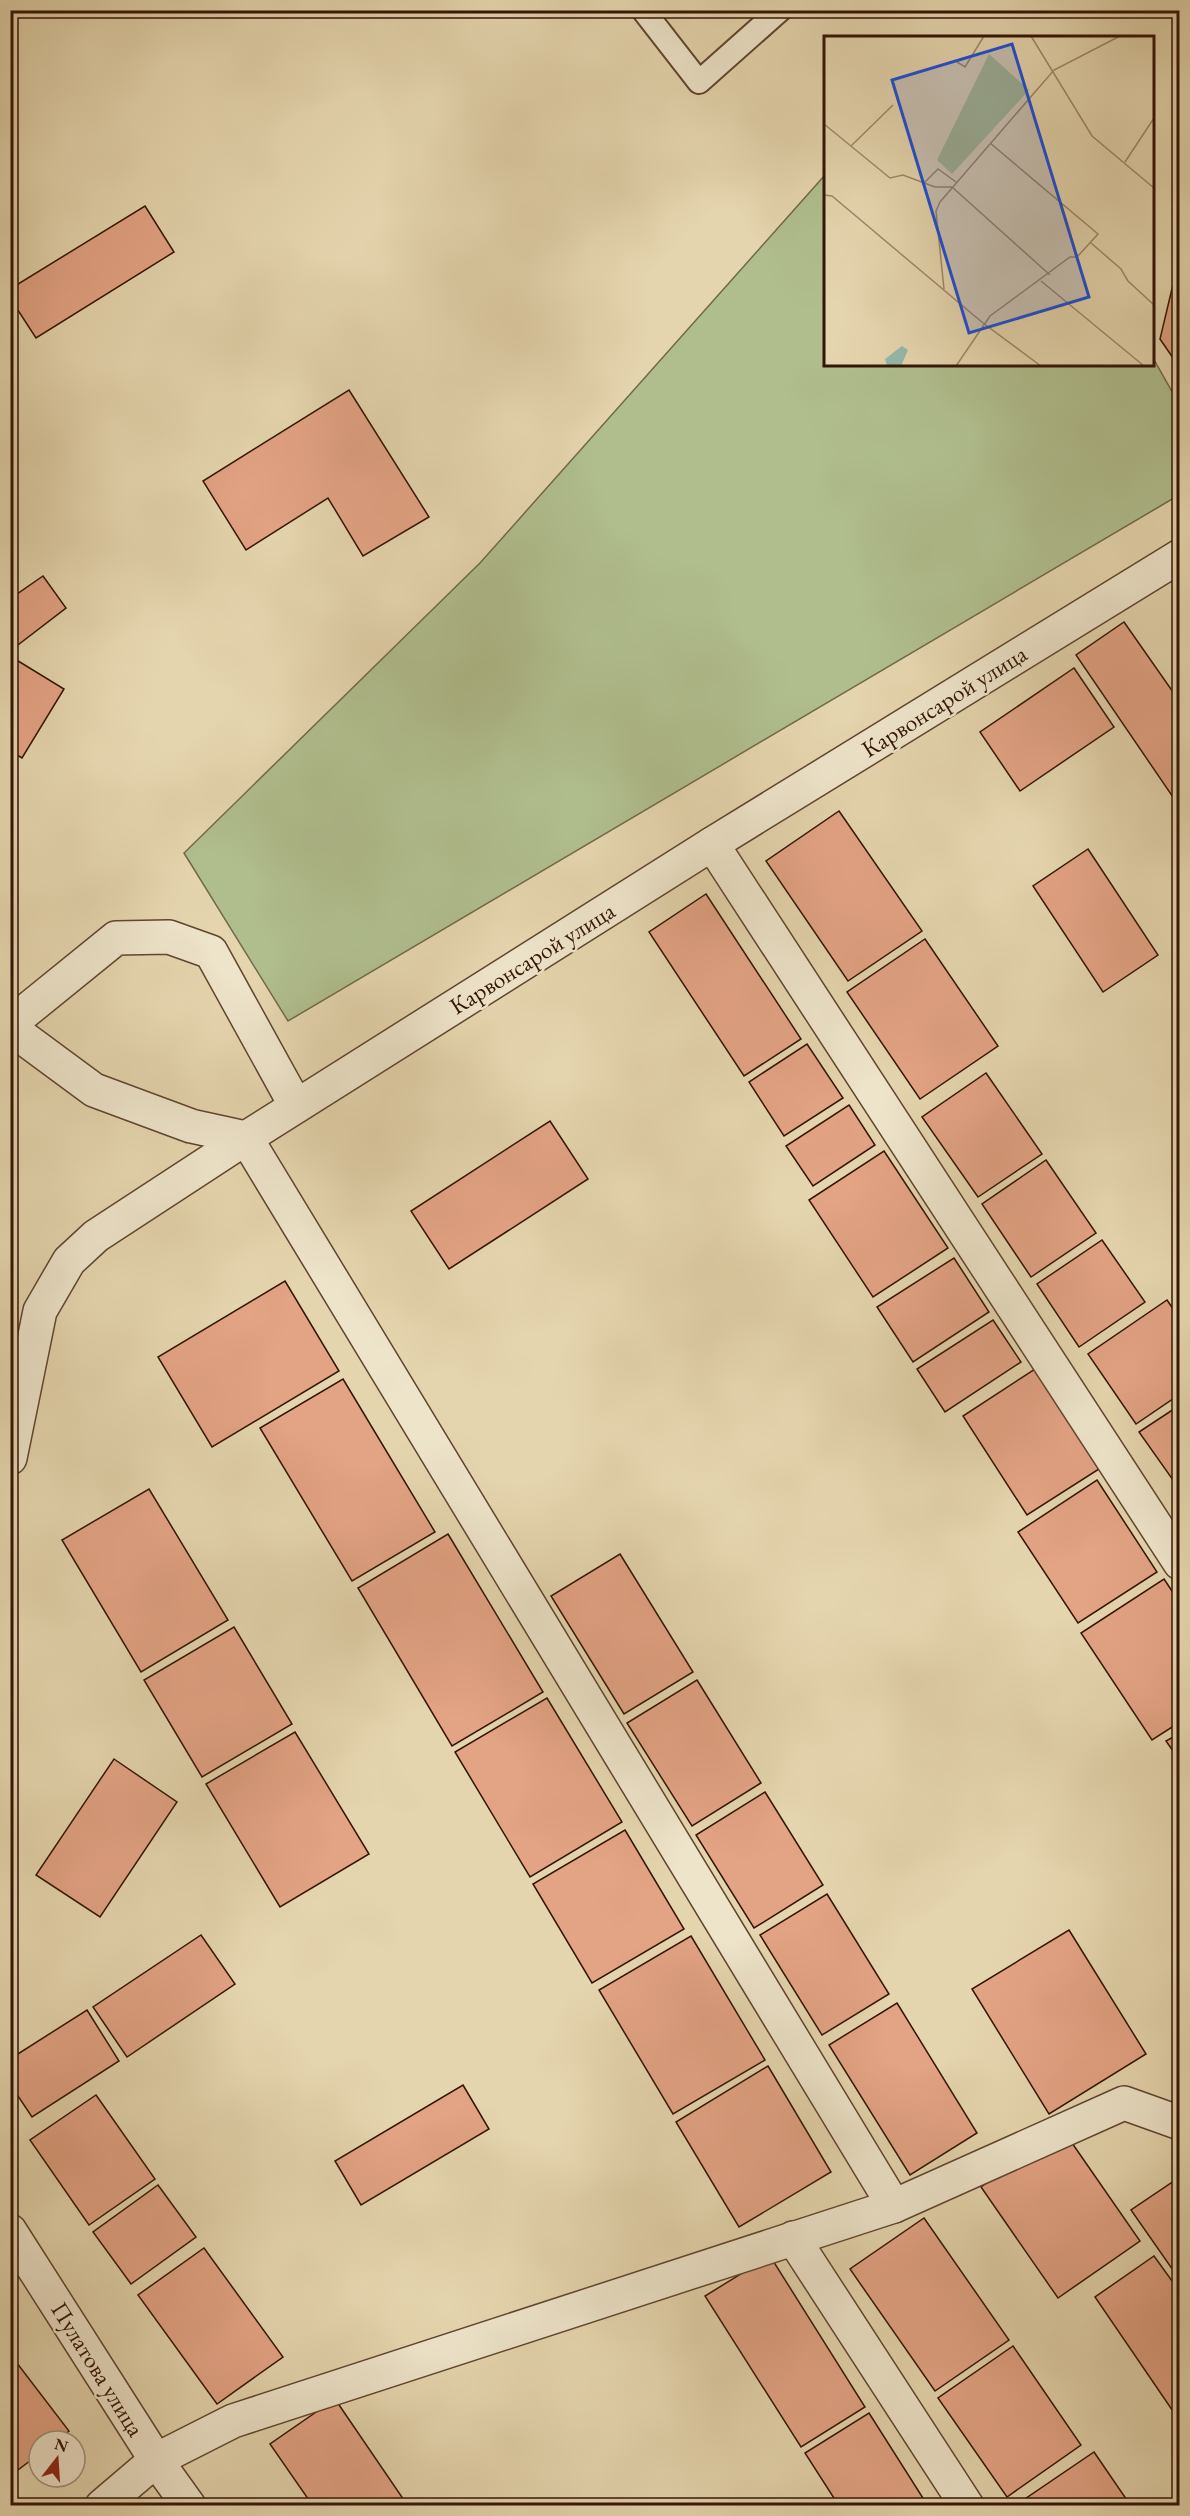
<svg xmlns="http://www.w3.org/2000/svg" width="1190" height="2516" font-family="'EB Garamond',serif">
	<rect width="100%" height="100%" fill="#e5d5ae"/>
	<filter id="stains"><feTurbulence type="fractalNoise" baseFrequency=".00333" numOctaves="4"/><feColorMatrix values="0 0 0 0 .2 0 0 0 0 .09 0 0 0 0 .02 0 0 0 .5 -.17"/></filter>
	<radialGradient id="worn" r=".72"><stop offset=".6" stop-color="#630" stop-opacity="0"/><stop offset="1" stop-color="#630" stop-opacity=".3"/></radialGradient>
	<polygon fill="#b0be8e" stroke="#72694a" stroke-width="1.5" points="825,175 826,364 1152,364 1153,358 1179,404 1179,495 288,1021 184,853 480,563"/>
	<g fill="#e3a385" stroke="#331405" stroke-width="1.5">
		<polygon points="145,206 174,252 36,338 10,298 10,289"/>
		<polygon points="1180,255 1180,368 1160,339"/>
		<polygon points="349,390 429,517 363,556 328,498 246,550 203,481"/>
		<polygon points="43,576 66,608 10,651 10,599"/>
		<polygon points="1124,622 1180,702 1180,801 1177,803 1076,655"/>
		<polygon points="10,656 64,689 22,758 10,751"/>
		<polygon points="1074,668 1114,727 1020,791 980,732"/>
		<polygon points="839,811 922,931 848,981 766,861"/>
		<polygon points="1088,849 1158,955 1103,992 1033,886"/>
		<polygon points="706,894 801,1039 744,1076 649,932"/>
		<polygon points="925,939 998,1046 920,1099 847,992"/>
		<polygon points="807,1044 843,1098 784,1136 749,1082"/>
		<polygon points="986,1073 1042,1154 978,1197 922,1117"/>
		<polygon points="849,1105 875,1145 813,1186 786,1146"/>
		<polygon points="550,1121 588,1179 449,1269 411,1211"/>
		<polygon points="884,1151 948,1248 873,1297 809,1200"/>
		<polygon points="1046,1160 1096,1233 1031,1277 982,1204"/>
		<polygon points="1102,1240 1145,1302 1079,1347 1037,1284"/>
		<polygon points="954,1258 989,1312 913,1362 877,1307"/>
		<polygon points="285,1281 339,1371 212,1447 158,1357"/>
		<polygon points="1167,1300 1180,1319 1180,1394 1136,1424 1088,1354"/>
		<polygon points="993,1320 1021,1362 945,1412 917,1369"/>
		<polygon points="1035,1369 1099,1469 1027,1515 963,1416"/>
		<polygon points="343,1379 435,1532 352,1581 260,1428"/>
		<polygon points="1180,1405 1180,1490 1139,1432"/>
		<polygon points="1097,1480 1157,1572 1078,1623 1018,1532"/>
		<polygon points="149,1489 228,1620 141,1672 62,1540"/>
		<polygon points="448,1534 543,1692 452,1746 358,1588"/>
		<polygon points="620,1554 693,1672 624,1714 551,1596"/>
		<polygon points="1164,1579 1180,1603 1180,1722 1152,1740 1081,1633"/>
		<polygon points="234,1627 292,1724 202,1777 144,1680"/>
		<polygon points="697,1680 761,1783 692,1826 627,1723"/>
		<polygon points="547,1698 622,1822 530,1877 455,1752"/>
		<polygon points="295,1732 369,1854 280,1907 206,1784"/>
		<polygon points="1180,1733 1180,1761 1166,1741"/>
		<polygon points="114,1759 177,1802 100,1917 36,1875"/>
		<polygon points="765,1792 823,1885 754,1928 696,1835"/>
		<polygon points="625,1830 684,1929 592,1983 533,1884"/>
		<polygon points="827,1894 889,1994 822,2035 760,1935"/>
		<polygon points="1069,1930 1146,2054 1049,2114 972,1989"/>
		<polygon points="201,1935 235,1984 127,2057 93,2007"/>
		<polygon points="691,1936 765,2060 673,2114 599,1990"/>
		<polygon points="897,2003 977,2133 910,2175 829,2045"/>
		<polygon points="87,2010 119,2061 32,2117 10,2084 10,2059"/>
		<polygon points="768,2066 831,2172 739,2227 676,2122"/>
		<polygon points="463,2085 489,2129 361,2205 335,2161"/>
		<polygon points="96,2095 155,2179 89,2225 30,2140"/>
		<polygon points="1063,2130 1140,2241 1058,2298 981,2187"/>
		<polygon points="1180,2177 1180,2270 1175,2273 1131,2210"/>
		<polygon points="158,2185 196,2237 131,2284 93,2232"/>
		<polygon points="924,2218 1009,2340 935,2391 850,2269"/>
		<polygon points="204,2248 283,2357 217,2404 138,2295"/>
		<polygon points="770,2256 865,2407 801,2447 705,2296"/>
		<polygon points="1154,2256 1180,2292 1179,2420 1095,2297"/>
		<polygon points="1013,2346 1081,2445 1007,2497 938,2398"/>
		<polygon points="10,2354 69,2431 56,2441 39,2441 39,2454 10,2476"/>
		<polygon points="335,2399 408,2506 313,2506 270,2444"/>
		<polygon points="869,2413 928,2506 839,2506 805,2453"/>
		<polygon points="1094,2452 1131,2506 1021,2506 1019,2503"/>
	</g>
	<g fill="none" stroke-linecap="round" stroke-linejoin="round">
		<defs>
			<polyline id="service" points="643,10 699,82 780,10"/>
			<g id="minor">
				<polyline points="712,844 1180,1563"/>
				<polyline points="10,1024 116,938 169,937 211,952 296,1106"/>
				<polyline points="10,1028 94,1090 191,1126 246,1138 894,2206"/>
				<polyline points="10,1458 40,1311 69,1261 96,1236 246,1138 712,844 1180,556"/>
				<polyline points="10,2231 156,2460 189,2506"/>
				<polyline points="793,2238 967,2506"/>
				<polyline points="102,2506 156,2460 233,2421 894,2206 1124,2103 1180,2123"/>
			</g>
		</defs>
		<use href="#service" stroke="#60442f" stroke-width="26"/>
		<use href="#minor" stroke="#60442f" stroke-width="36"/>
		<use href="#service" stroke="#eee4ca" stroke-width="22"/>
		<use href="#minor" stroke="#eee4ca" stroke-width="33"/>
	</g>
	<g text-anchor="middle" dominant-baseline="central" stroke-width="5" stroke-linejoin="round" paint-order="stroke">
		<g font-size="24" fill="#331405" stroke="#eee4ca">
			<text transform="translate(944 701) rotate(-32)">Карвонсарой улица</text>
			<text transform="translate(532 958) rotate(-32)">Карвонсарой улица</text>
			<text transform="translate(98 2369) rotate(58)">Пулатова улица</text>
		</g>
	</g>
	<g transform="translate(824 36)">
		<rect width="330" height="330" fill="#e5d5ae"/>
		<path d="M165 18 205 54 128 138 113 124Z" fill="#b0be8e"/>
		<path d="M78 310 84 314 77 330H63L61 323Z" fill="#96b8ad"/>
		<path fill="none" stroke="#9e886a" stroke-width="1.5" d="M207 0 268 100 330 152M133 26 141 31 160 0M0 88 66 142 79 139 111 151H128L226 239M27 110 69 69M301 126 330 82M100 147 114 133 132 146M0 159 8 160 159 287 217 330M267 207 297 233 304 245 330 269M217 245 320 330M120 253 112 175 116 166 230 34 296 0M132 330 166 280 246 221H253L274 198 166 107"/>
		<path fill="#1d4ed8" fill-opacity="0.15" stroke="#1d4ed8" stroke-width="3" d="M188 8 265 261 145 297 68 44Z"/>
		<rect width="330" height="330" fill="none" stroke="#331405" stroke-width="3"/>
	</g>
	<rect width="1190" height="2516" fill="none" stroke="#e5d5ae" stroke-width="36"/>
	<rect x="12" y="12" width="1166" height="2492" fill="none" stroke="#331405" stroke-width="3"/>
	<rect x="18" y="18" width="1154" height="2480" fill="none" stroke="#331405" stroke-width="1.5"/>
	<g transform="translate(57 2459) rotate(17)"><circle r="28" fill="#eee4ca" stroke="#a3917b" stroke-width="1.5"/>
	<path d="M0-4.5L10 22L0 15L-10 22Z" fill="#8f2418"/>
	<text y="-9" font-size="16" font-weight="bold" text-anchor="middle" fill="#331405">N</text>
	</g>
	<rect width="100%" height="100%" filter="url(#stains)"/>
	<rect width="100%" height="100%" fill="url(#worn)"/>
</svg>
